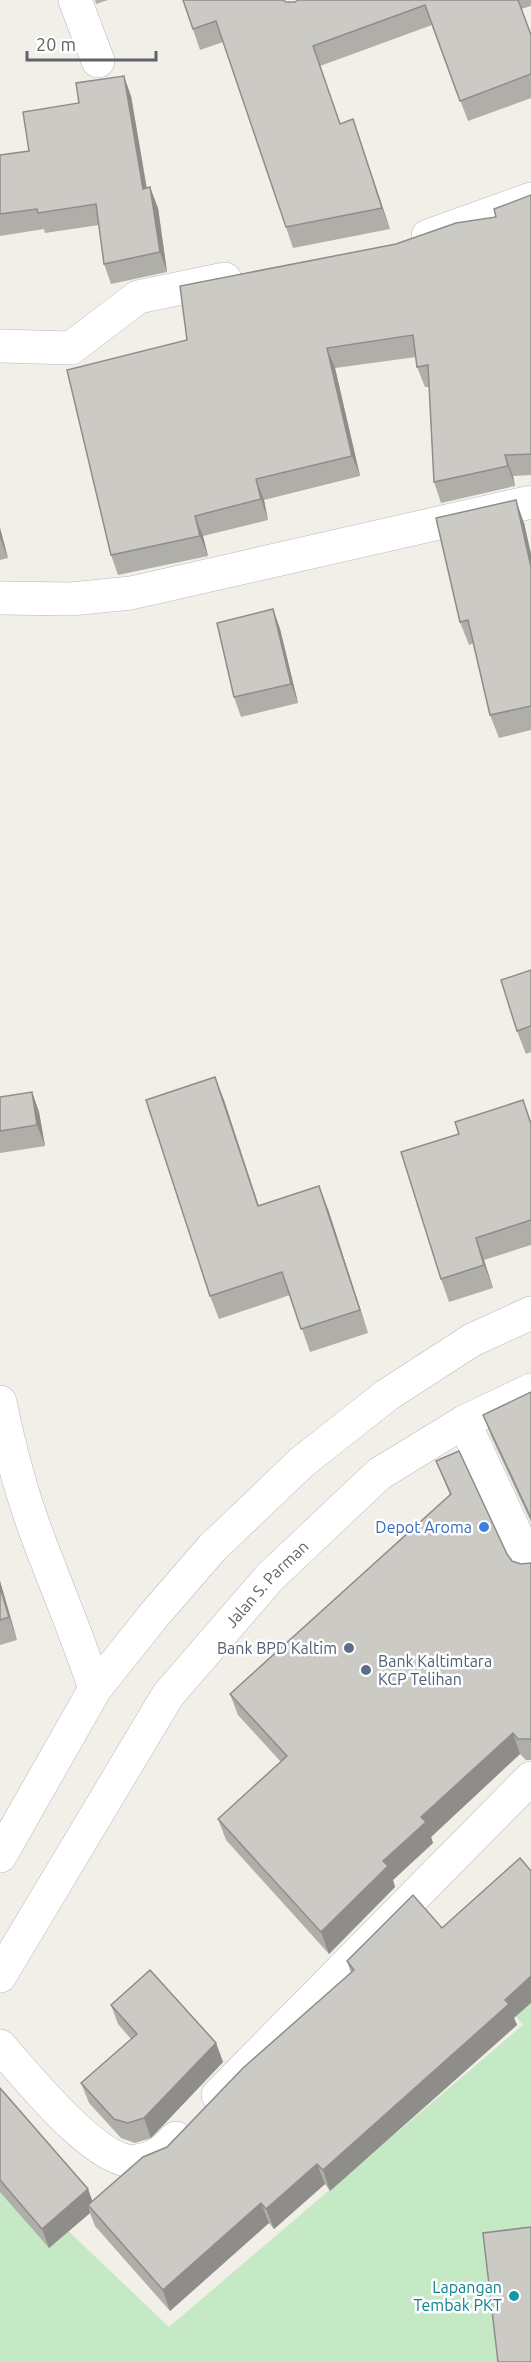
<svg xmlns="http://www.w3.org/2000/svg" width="531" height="2362" font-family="Ubuntu,sans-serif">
	<rect width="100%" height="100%" fill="#f1efe8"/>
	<polygon fill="#c5e8c5" points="531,1972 531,2362 0,2362 0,2166 169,2327 523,2025 488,1982"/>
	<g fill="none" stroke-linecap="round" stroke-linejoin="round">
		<defs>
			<g id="minor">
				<polyline points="75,0 98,61"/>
				<polyline points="428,236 531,199"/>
				<polyline points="0,346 71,348 138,297 225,279"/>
				<polyline points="0,598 71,599 131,593 531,502"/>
				<path d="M0 1402C9 1446 21 1492 37 1535 56 1586 78 1637 95 1689"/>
				<polyline points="464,1422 531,1567"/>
				<path d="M0 2046C25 2074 98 2167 137 2161 154 2159 165 2150 176 2138"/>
				<polyline points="218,2095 531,1778"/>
			</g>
			<g id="secondary">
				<polyline points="0,1856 95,1689 154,1615 212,1548 302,1462 387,1395 472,1340 531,1313"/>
				<path id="s1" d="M0 1976 168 1695 270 1577 379 1474 464 1422 531 1390"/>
			</g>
		</defs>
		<use href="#minor" stroke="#b5b8bc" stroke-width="34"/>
		<use href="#secondary" stroke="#b6babf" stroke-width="34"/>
		<use href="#minor" stroke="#fff" stroke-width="33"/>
		<use href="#secondary" stroke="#fff" stroke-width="33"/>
	</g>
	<g fill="#afaea9">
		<polygon points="95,0 108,0 96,4"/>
		<polygon points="183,0 295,2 298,0 531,0 531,6 521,9 531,35 531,98 468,121 432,25 320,66 340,124 353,119 390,229 293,248 223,42 200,50"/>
		<polygon points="131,96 147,188 158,208 167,272 111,284 104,264 99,225 45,233 44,229 0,236 0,155 29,151"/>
		<polygon points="531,195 531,475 513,476 515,486 441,503 434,482 429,387 425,387 417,367 416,357 335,368 360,476 264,500 268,520 203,536 208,556 118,575 111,555 187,340 396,244 496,217"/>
		<polygon points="524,523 531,554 531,730 499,738 490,715 474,643 469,645 460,622"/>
		<polygon points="0,528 8,558 0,560"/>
		<polygon points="273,609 280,629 298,703 241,717 234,697"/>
		<polygon points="531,970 531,1052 526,1054 517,1031"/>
		<polygon points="32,1092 39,1112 45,1146 0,1153 0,1097"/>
		<polygon points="224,1100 259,1206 328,1209 368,1333 310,1352 290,1295 219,1319 210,1296"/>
		<polygon points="523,1100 531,1121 531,1245 484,1260 493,1288 449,1302 441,1279 459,1134"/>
		<polygon points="531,1392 531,1522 491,1436 483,1415"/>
		<polygon points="436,1461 512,1561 521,1564 531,1563 531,1760 526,1760 520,1754 431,1837 433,1843 393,1880 395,1887 329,1954 226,1840 218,1819 281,1762 238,1715 230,1694 450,1495"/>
		<polygon points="0,1581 17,1640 0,1645"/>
		<polygon points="347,1961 514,2018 517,2025 330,2191 325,2184 274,2229 269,2223 170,2311 95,2226 90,2213 49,2248 0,2192 0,2088 88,2189 92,2201 167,2147 351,1973"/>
		<polygon points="111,2005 216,2043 223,2062 151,2138 135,2143 121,2138 89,2103 81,2083 131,2039 118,2024"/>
	</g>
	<g fill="#8f8d8a">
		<polygon points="124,76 131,96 150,209 143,189"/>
		<polygon points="353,119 360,140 390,229 382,208"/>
		<polygon points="150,187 158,208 167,272 160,252"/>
		<polygon points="327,348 335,368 360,476 352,456"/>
		<polygon points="505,455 513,476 515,486 508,466"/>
		<polygon points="256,479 264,500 268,520 261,499"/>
		<polygon points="516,500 524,523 531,554 531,567"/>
		<polygon points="195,516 203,536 208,556 200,536"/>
		<polygon points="0,528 8,558 0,538"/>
		<polygon points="273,609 280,629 298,703 291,684"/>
		<polygon points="215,1077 224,1100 266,1229 258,1206"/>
		<polygon points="32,1092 39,1112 45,1146 37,1125"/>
		<polygon points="319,1186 328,1209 368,1333 360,1310"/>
		<polygon points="476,1238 484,1260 493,1288 484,1265"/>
		<polygon points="0,1581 17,1640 9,1617 0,1587"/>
		<polygon points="513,1733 520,1754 431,1837 433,1843 393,1880 395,1887 329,1954 321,1932 421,1817"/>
		<polygon points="531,1976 531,2003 514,2018 517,2025 330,2191 323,2170"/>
		<polygon points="216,2043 223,2062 151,2138 144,2118"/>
		<polygon points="317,2164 325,2184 274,2229 266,2209"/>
		<polygon points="88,2189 95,2208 88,2205 90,2213 49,2248 42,2229"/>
		<polygon points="261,2203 269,2223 170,2311 163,2290"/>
	</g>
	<g fill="#cccac5" stroke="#8f8d8a" stroke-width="1.5">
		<polygon points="183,0 283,0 286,2 295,2 298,0 518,0 531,35 531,74 460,101 425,5 313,46 340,124 353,119 382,208 286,227 216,21 193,29"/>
		<polygon points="124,76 143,189 150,187 160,252 104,264 96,204 38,213 37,209 0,214 0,155 29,151 23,112 79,103 76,83"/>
		<polygon points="531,195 531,454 505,455 508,466 434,482 428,365 417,367 413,335 327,348 352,456 256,479 261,499 195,516 200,536 111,555 67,370 187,340 180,286 396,244 456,223 496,217 494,209"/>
		<polygon points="516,500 531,567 531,706 490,715 468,620 460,622 436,518"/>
		<polygon points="273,609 291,684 234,697 217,623"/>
		<polygon points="531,970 531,1026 517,1031 501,980"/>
		<polygon points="215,1077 258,1206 319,1186 360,1310 301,1329 282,1272 210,1296 146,1100"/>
		<polygon points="32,1092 37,1125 0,1131 0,1097"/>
		<polygon points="523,1100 531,1124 531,1220 476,1238 484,1265 441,1279 401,1152 459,1134 455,1122"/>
		<polygon points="531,1392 531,1518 483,1415"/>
		<polygon points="459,1451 507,1554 512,1561 521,1564 531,1563 531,1740 529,1739 518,1739 513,1733 421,1817 426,1822 383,1861 388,1866 321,1932 218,1819 287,1756 230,1694 451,1494 436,1461"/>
		<polygon points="0,1587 9,1617 0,1620"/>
		<polygon points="520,1858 531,1871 531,1976 505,2000 509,2004 323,2170 317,2164 266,2209 261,2203 163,2290 88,2205 143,2157 167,2147 243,2068 354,1970 347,1961 413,1895 442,1928"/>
		<polygon points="150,1970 216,2043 144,2118 128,2123 114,2119 81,2083 137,2034 111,2005"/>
		<polygon points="0,2088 88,2189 42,2229 0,2180"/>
		<polygon points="531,2227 531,2362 498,2362 483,2233"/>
	</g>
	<circle fill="#3f7fe0" stroke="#fff" stroke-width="2" cx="484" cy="1527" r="6"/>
	<g fill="#5c6f8a" stroke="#fff" stroke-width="2">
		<circle cx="349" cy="1648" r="6"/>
		<circle cx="366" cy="1670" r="6"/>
	</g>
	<circle fill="#0f9aa8" stroke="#fff" stroke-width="2" cx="514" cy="2296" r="6"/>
	<g text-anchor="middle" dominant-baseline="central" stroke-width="5" stroke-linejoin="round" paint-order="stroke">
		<g font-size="16" fill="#366cbe" stroke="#fff" text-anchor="end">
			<text x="472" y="1527">Depot Aroma</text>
		</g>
		<g font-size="16" fill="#5f6368" stroke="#fff">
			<text stroke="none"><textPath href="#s1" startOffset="476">Jalan S. Parman</textPath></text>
		</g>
		<g font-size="16" fill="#4e5e75" stroke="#fff" text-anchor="end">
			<text x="337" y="1648">Bank BPD Kaltim</text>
			<text x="378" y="1661" text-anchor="start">Bank Kaltimtara<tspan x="378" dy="18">KCP Telihan</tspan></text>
		</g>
		<g font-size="16" fill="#0d838f" stroke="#fff" text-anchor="end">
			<text x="502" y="2287">Lapangan<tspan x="502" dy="18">Tembak PKT</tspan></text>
		</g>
	</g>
	<path d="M27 51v9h129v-9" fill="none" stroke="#5f6368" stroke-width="3"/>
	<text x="36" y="51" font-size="18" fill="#5f6368" stroke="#ffffff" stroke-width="4.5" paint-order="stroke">20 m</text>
</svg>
